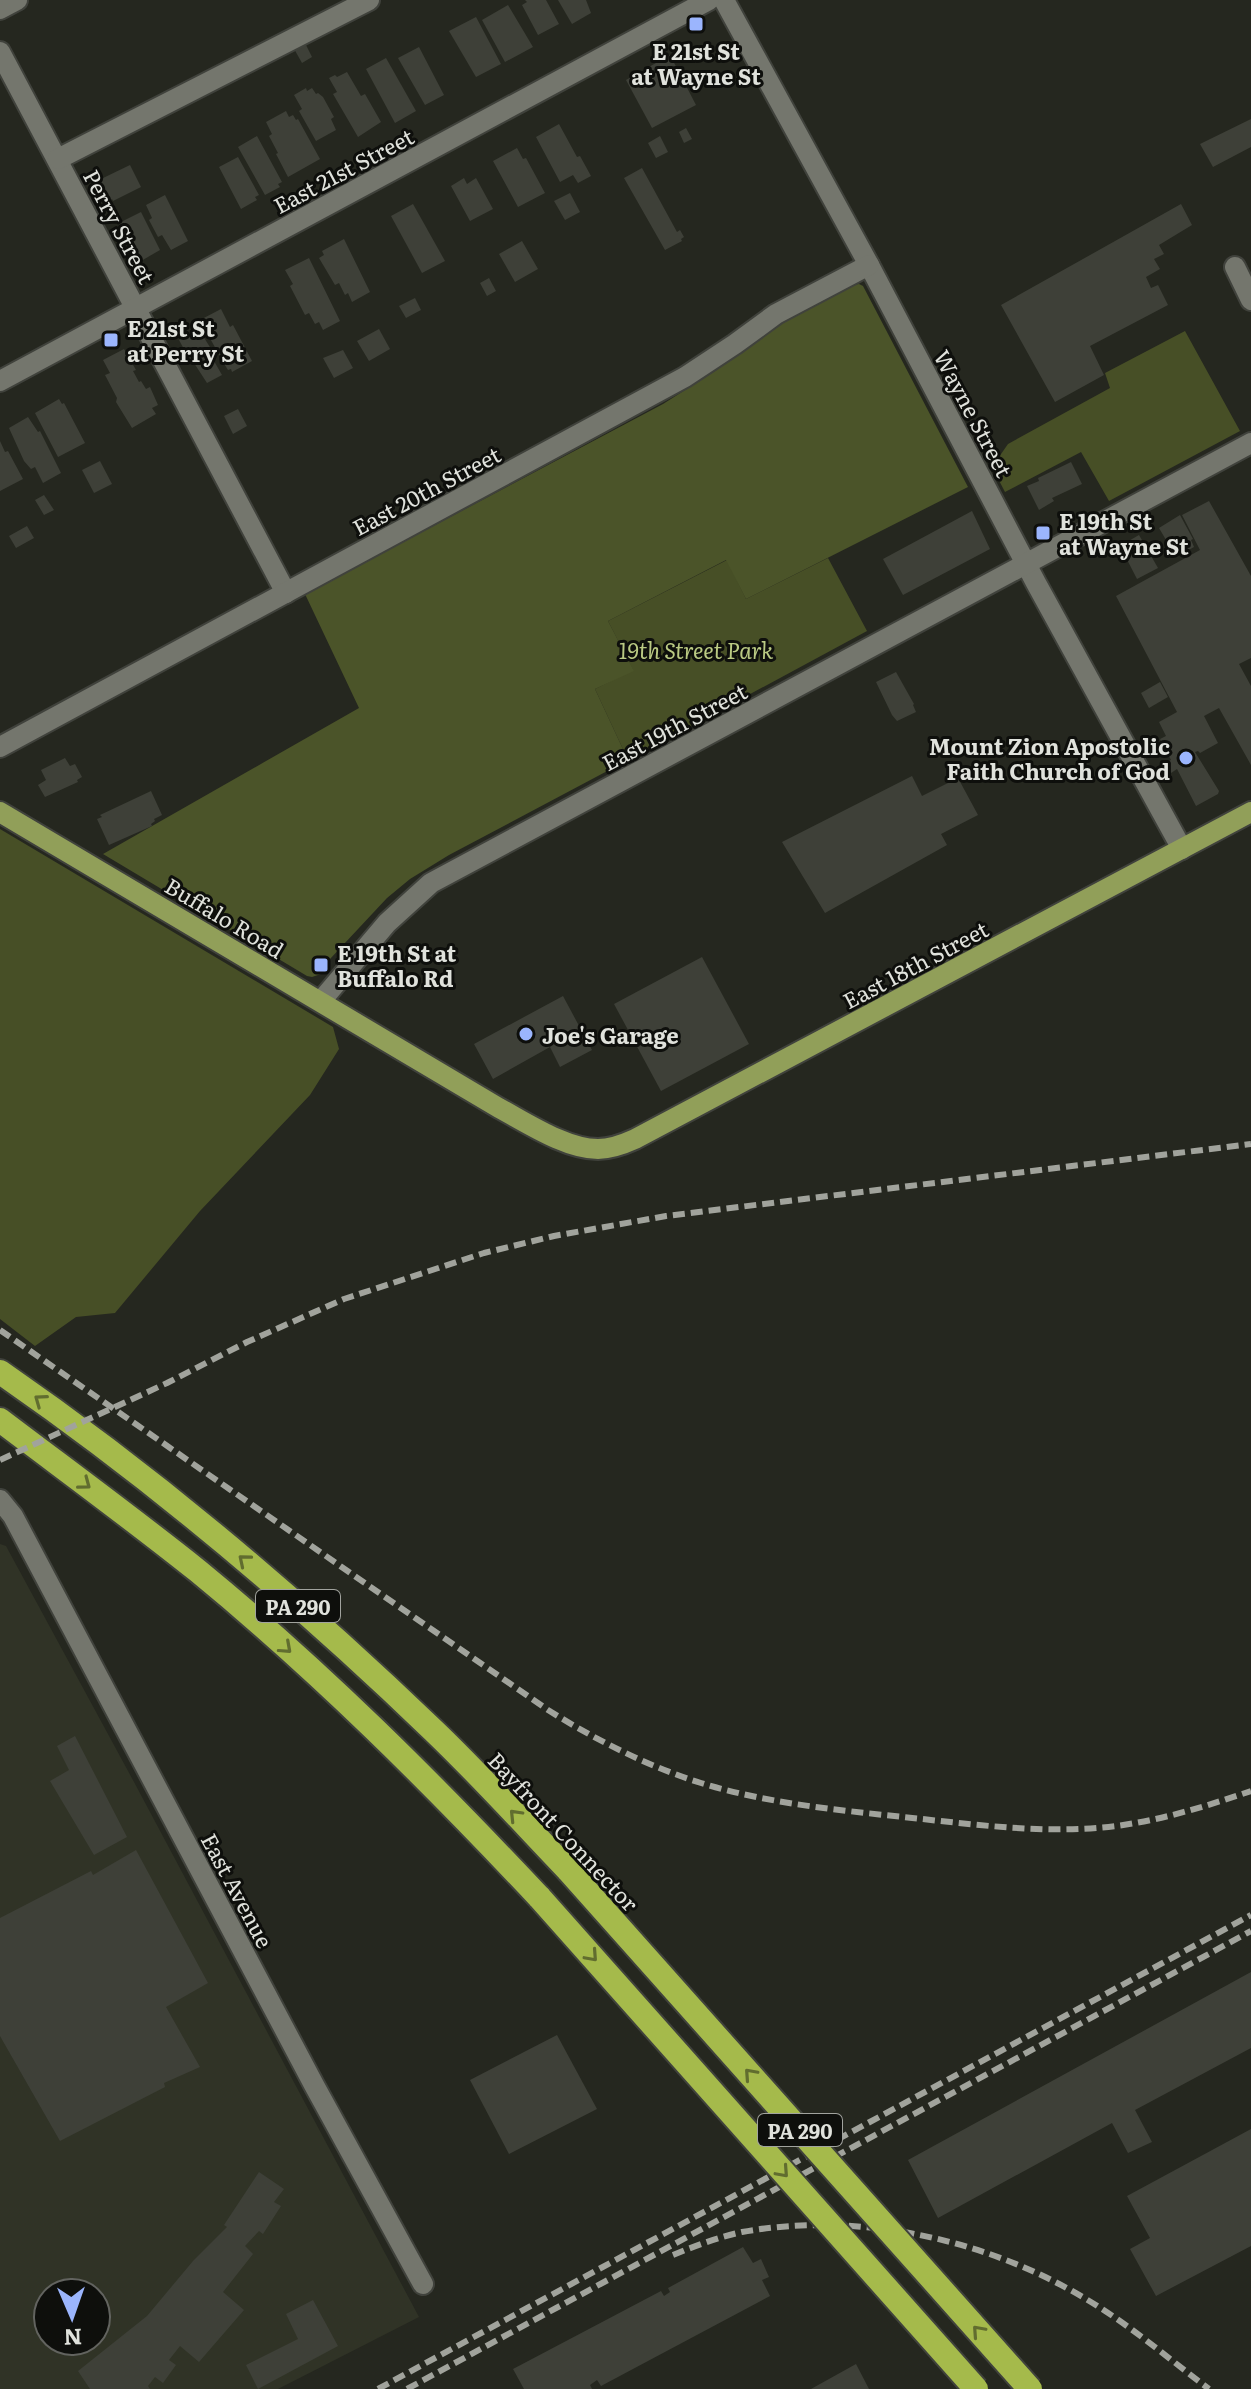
<svg xmlns="http://www.w3.org/2000/svg" width="1251" height="2389" font-family="Literata,serif">
	<rect width="100%" height="100%" fill="#25271f"/>
	<path fill="#303326" fill-rule="evenodd" d="M0 1544 6 1546 134 1782 419 2317 278 2389H0ZM48 2293H96V2341H48Z"/>
	<g fill="#474f26">
		<polygon points="1185,331 1240,431 1109,501 1081,452 1005,492 992,467 1008,444 1110,388 1105,373"/>
		<polygon points="828,558 867,631 628,760 595,689 633,670 608,621 727,560 746,599"/>
		<polygon points="0,829 333,1027 339,1049 310,1095 200,1211 115,1313 76,1317 35,1346 0,1319"/>
	</g>
	<polygon fill="#4b5429" points="859,284 863,286 968,487 746,599 726,560 608,621 634,671 595,689 628,760 449,855 410,879 387,898 330,959 321,974 312,977 307,976 103,854 359,708 305,594 663,404 715,371 794,314 852,285"/>
	<g fill="#3e4038">
		<polygon points="525,0 546,0 559,24 538,35 522,5 527,2"/>
		<polygon points="558,0 586,0 591,13 572,24"/>
		<polygon points="508,5 533,47 505,62 482,20"/>
		<polygon points="476,17 501,64 476,77 449,31"/>
		<polygon points="304,41 312,57 302,63 293,47"/>
		<polygon points="419,47 444,95 425,105 398,58"/>
		<polygon points="670,55 696,105 652,128 626,80"/>
		<polygon points="386,58 416,111 395,123 366,69"/>
		<polygon points="347,72 361,96 365,94 381,122 358,137 333,94 337,92 329,78 335,75 337,77"/>
		<polygon points="306,88 307,91 312,88 316,94 318,93 323,97 334,117 331,119 336,130 316,141 299,111 302,109 294,95"/>
		<polygon points="286,111 289,117 293,115 296,120 298,119 320,159 288,177 276,154 278,153 269,136 272,134 266,122"/>
		<polygon points="1251,119 1251,147 1213,167 1200,144"/>
		<polygon points="559,124 577,157 580,156 591,176 578,183 573,175 560,182 536,137"/>
		<polygon points="686,128 692,139 684,143 679,132"/>
		<polygon points="257,136 282,182 278,184 280,187 265,195 238,147"/>
		<polygon points="660,136 668,152 656,158 648,143"/>
		<polygon points="517,148 523,159 526,158 545,193 518,207 493,161"/>
		<polygon points="238,157 259,195 255,197 257,200 241,209 219,167"/>
		<polygon points="130,165 141,187 113,201 112,199 107,202 97,184 102,181 101,179"/>
		<polygon points="642,168 677,232 680,230 684,237 681,239 682,241 665,250 624,178"/>
		<polygon points="464,178 467,184 476,178 493,209 470,221 451,186"/>
		<polygon points="570,193 580,212 565,220 554,201"/>
		<polygon points="165,195 188,241 171,250 162,235 158,237 149,220 152,218 146,205"/>
		<polygon points="413,204 445,261 422,273 391,216"/>
		<polygon points="1181,204 1192,225 1159,245 1164,254 1154,259 1160,269 1146,277 1151,288 1158,285 1168,305 1090,346 1104,375 1055,402 1001,305"/>
		<polygon points="141,212 160,250 141,261 119,223"/>
		<polygon points="344,239 370,292 352,302 348,293 345,295 339,283 335,285 319,258 324,255 322,251"/>
		<polygon points="522,241 538,269 515,282 499,254"/>
		<polygon points="309,258 340,321 323,330 319,322 315,324 309,313 305,315 290,286 293,284 285,270"/>
		<polygon points="489,278 496,291 487,296 480,283"/>
		<polygon points="415,298 421,310 406,318 399,306"/>
		<polygon points="221,309 230,327 233,325 252,361 232,372 231,369 228,370 223,362 200,320"/>
		<polygon points="198,328 213,352 210,354 222,375 207,383 194,363 192,364 179,340"/>
		<polygon points="379,329 390,349 369,361 357,341"/>
		<polygon points="124,349 136,370 133,371 139,382 141,381 146,389 150,387 158,405 152,408 156,414 132,428 116,402 117,398 105,375 110,373 103,360"/>
		<polygon points="343,350 353,368 334,378 323,358"/>
		<polygon points="59,399 62,404 64,403 85,443 58,457 35,413"/>
		<polygon points="238,409 247,426 233,434 224,416"/>
		<polygon points="28,417 38,432 40,431 61,473 43,483 35,467 31,469 24,461 9,428"/>
		<polygon points="0,441 5,452 8,451 23,479 0,491"/>
		<polygon points="100,461 112,484 94,493 82,470"/>
		<polygon points="1071,462 1082,484 1052,498 1054,501 1039,510 1027,486 1039,481 1038,478"/>
		<polygon points="44,495 54,510 44,515 35,500"/>
		<polygon points="1209,501 1251,576 1251,658 1239,664 1251,686 1251,765 1219,708 1204,716 1218,743 1200,753 1198,751 1195,752 1219,791 1218,794 1196,806 1177,769 1171,773 1165,763 1171,760 1160,739 1166,736 1159,722 1177,712 1116,596 1200,550 1182,515"/>
		<polygon points="972,511 990,549 903,595 883,559"/>
		<polygon points="1180,515 1193,539 1191,540 1194,547 1176,557 1159,528"/>
		<polygon points="27,526 34,538 16,548 9,536"/>
		<polygon points="1139,535 1158,568 1137,579 1120,546"/>
		<polygon points="896,672 914,704 913,705 916,712 897,721 892,715 876,682"/>
		<polygon points="1160,682 1168,697 1149,708 1141,693"/>
		<polygon points="65,758 70,766 75,764 82,777 77,780 78,782 45,797 38,785 46,780 41,770"/>
		<polygon points="912,776 922,796 958,778 978,815 941,834 947,845 825,913 782,842"/>
		<polygon points="151,791 162,815 154,819 155,821 151,824 152,826 109,845 97,819 102,817 100,815"/>
		<polygon points="702,957 749,1044 661,1091 614,1004"/>
		<polygon points="563,996 592,1050 560,1067 550,1047 493,1079 474,1044"/>
		<polygon points="75,1736 127,1837 94,1855 50,1781 69,1770 57,1746"/>
		<polygon points="136,1850 208,1983 166,2007 200,2067 164,2083 165,2087 60,2141 0,2036 0,1918 91,1871 93,1875"/>
		<polygon points="1251,1972 1251,2048 1135,2110 1152,2142 1128,2153 1112,2123 938,2218 908,2160"/>
		<polygon points="557,2035 597,2109 509,2154 470,2080"/>
		<polygon points="1251,2129 1251,2246 1156,2296 1130,2249 1150,2238 1127,2196"/>
		<polygon points="259,2172 284,2189 274,2202 281,2206 263,2234 259,2231 245,2246 253,2254 223,2292 244,2310 199,2362 180,2346 169,2360 176,2365 163,2383 155,2377 148,2386 150,2389 90,2389 78,2371 147,2316 193,2261 227,2227 224,2225"/>
		<polygon points="743,2247 753,2263 761,2259 769,2277 762,2280 770,2296 601,2386 597,2380 590,2385 592,2389 524,2389 513,2369 661,2291 664,2296 670,2292 668,2288"/>
		<polygon points="313,2300 338,2346 258,2389 246,2365 298,2339 286,2314"/>
		<polygon points="856,2364 869,2389 811,2389"/>
	</g>
	<g fill="none" stroke-linecap="round" stroke-linejoin="round">
		<defs>
			<g id="minor">
				<polyline points="724,0 869,265 1036,583 1182,849"/>
				<polyline points="0,9 17,0"/>
				<polyline points="0,52 286,593"/>
				<polyline points="58,159 369,0"/>
				<polyline points="1235,267 1251,300"/>
				<polyline points="0,381 709,0"/>
				<polyline points="0,747 685,377 735,344 776,314 869,265"/>
				<polyline points="321,1001 387,923 431,883 1251,443"/>
				<polyline points="0,1500 13,1516 314,2085 423,2284"/>
			</g>
			<path id="major" d="M0 812 499 1108C527 1123 566 1149 598 1149 611 1149 624 1144 635 1139L1251 812"/>
			<g id="highway">
				<path d="M0 1372C155 1479 299 1601 434 1731 481 1776 524 1824 569 1871"/>
				<path d="M0 1420C66 1470 133 1519 198 1571 320 1671 432 1783 540 1898"/>
			</g>
		</defs>
		<use href="#minor" stroke="#40423c" stroke-width="24"/>
		<use href="#major" stroke="#40423c" stroke-width="24"/>
		<use href="#highway" stroke="#40423c" stroke-width="28"/>
		<use href="#minor" stroke="#74766d" stroke-width="20"/>
		<use href="#major" stroke="#919f59" stroke-width="20"/>
		<use href="#highway" stroke="#a5ba4b" stroke-width="24"/>
		<g stroke="#a1a39c" stroke-width="6" stroke-dasharray="12 6" stroke-linecap="butt">
			<path d="M0 1330 548 1710C596 1740 647 1766 701 1783 772 1805 849 1811 922 1819 987 1826 1051 1834 1116 1826 1162 1820 1207 1806 1251 1791"/>
			<polyline points="0,1460 167,1383 247,1342 344,1299 484,1253 554,1236 666,1216 1251,1144"/>
			<path d="M673 2255C695 2246 719 2237 742 2232 859 2211 986 2239 1086 2299 1130 2325 1169 2359 1209 2389"/>
			<polyline points="378,2389 1251,1915"/>
			<polyline points="407,2389 1251,1931"/>
		</g>
		<defs>
			<g id="highway-bridge">
				<polyline points="569,1871 1030,2389"/>
				<polyline points="540,1898 976,2389"/>
			</g>
		</defs>
		<use href="#highway-bridge" stroke="#40423c" stroke-width="28" stroke-linecap="butt"/>
		<use href="#highway-bridge" stroke="#a5ba4b" stroke-width="24"/>
	</g>
	<defs><path id="oneway-chevron" d="M-2-3.5L2.5 0L-2 3.5" fill="none" stroke-width="1.6" stroke-linecap="round" stroke-linejoin="round" transform="scale(2)"/></defs>
	<g stroke="#616d2f">
		<use href="#oneway-chevron" transform="translate(40 1400) rotate(-144)"/>
		<use href="#oneway-chevron" transform="translate(85 1484) rotate(37)"/>
		<use href="#oneway-chevron" transform="translate(244 1560) rotate(-140)"/>
		<use href="#oneway-chevron" transform="translate(286 1648) rotate(42)"/>
		<use href="#oneway-chevron" transform="translate(515 1815) rotate(-134)"/>
		<use href="#oneway-chevron" transform="translate(592 1956) rotate(48)"/>
		<use href="#oneway-chevron" transform="translate(750 2074) rotate(-132)"/>
		<use href="#oneway-chevron" transform="translate(783 2172) rotate(48)"/>
		<use href="#oneway-chevron" transform="translate(978 2331) rotate(-132)"/>
	</g>
	<g fill="#9bb5fd" stroke="#0e0f0c" stroke-width="3">
		<rect x="688" y="16" width="16" height="16" rx="4"/>
		<rect x="103" y="332" width="16" height="16" rx="4"/>
		<rect x="1035" y="525" width="16" height="16" rx="4"/>
		<circle cx="1186" cy="758" r="8"/>
		<rect x="313" y="957" width="16" height="16" rx="4"/>
		<circle cx="526" cy="1034" r="8"/>
	</g>
	<g text-anchor="middle" dominant-baseline="central" stroke-width="6" stroke-linejoin="round" paint-order="stroke">
		<g fill="#0e0f0c" stroke="#a1a39e" stroke-width="2">
			<rect x="256" y="1590" width="84" height="32" rx="6"/>
			<rect x="758" y="2114" width="84" height="32" rx="6"/>
		</g>
		<g font-size="20" font-weight="bold" fill="#e0e2dc">
			<text x="298" y="1606">PA 290</text>
			<text x="800" y="2130">PA 290</text>
		</g>
		<g font-size="22" font-weight="bold" fill="#e0e2dc" stroke="#0e0f0c" text-anchor="start">
			<text x="696" y="50" text-anchor="middle">E 21st St<tspan x="696" dy="25">at Wayne St</tspan></text>
			<text x="127" y="327">E 21st St<tspan x="127" dy="25">at Perry St</tspan></text>
			<text x="1059" y="520">E 19th St<tspan x="1059" dy="25">at Wayne St</tspan></text>
			<text x="1170" y="745" text-anchor="end">Mount Zion Apostolic<tspan x="1170" dy="25">Faith Church of God</tspan></text>
			<text x="337" y="952">E 19th St at<tspan x="337" dy="25">Buffalo Rd</tspan></text>
			<text x="542" y="1034">Joe's Garage</text>
		</g>
		<g font-size="22" fill="#e0e2dc" stroke="#0e0f0c">
			<text transform="translate(343 170) rotate(-28)">East 21st Street</text>
			<text transform="translate(120 226) rotate(62)">Perry Street</text>
			<text transform="translate(974 413) rotate(62)">Wayne Street</text>
			<text transform="translate(426 490) rotate(-28)">East 20th Street</text>
			<text transform="translate(674 726) rotate(-28)">East 19th Street</text>
			<text transform="translate(225 917) rotate(31)">Buffalo Road</text>
			<text transform="translate(915 964) rotate(-28)">East 18th Street</text>
			<text transform="translate(564 1831) rotate(47)">Bayfront Connector</text>
			<text transform="translate(238 1890) rotate(62)">East Avenue</text>
		</g>
		<g font-size="22" font-style="italic" fill="#baca83" stroke="#0e0f0c">
			<text x="696" y="649">19th Street Park</text>
		</g>
	</g>
	<g transform="translate(72 2317) rotate(178)"><circle r="38" fill="#0e0f0c" stroke="#62635f" stroke-width="2"/>
	<path d="M0-6L14 30L0 20L-14 30Z" fill="#9bb5fd"/>
	<text y="-12" font-size="22" font-weight="bold" text-anchor="middle" fill="#e0e2dc">N</text>
	</g>
</svg>
